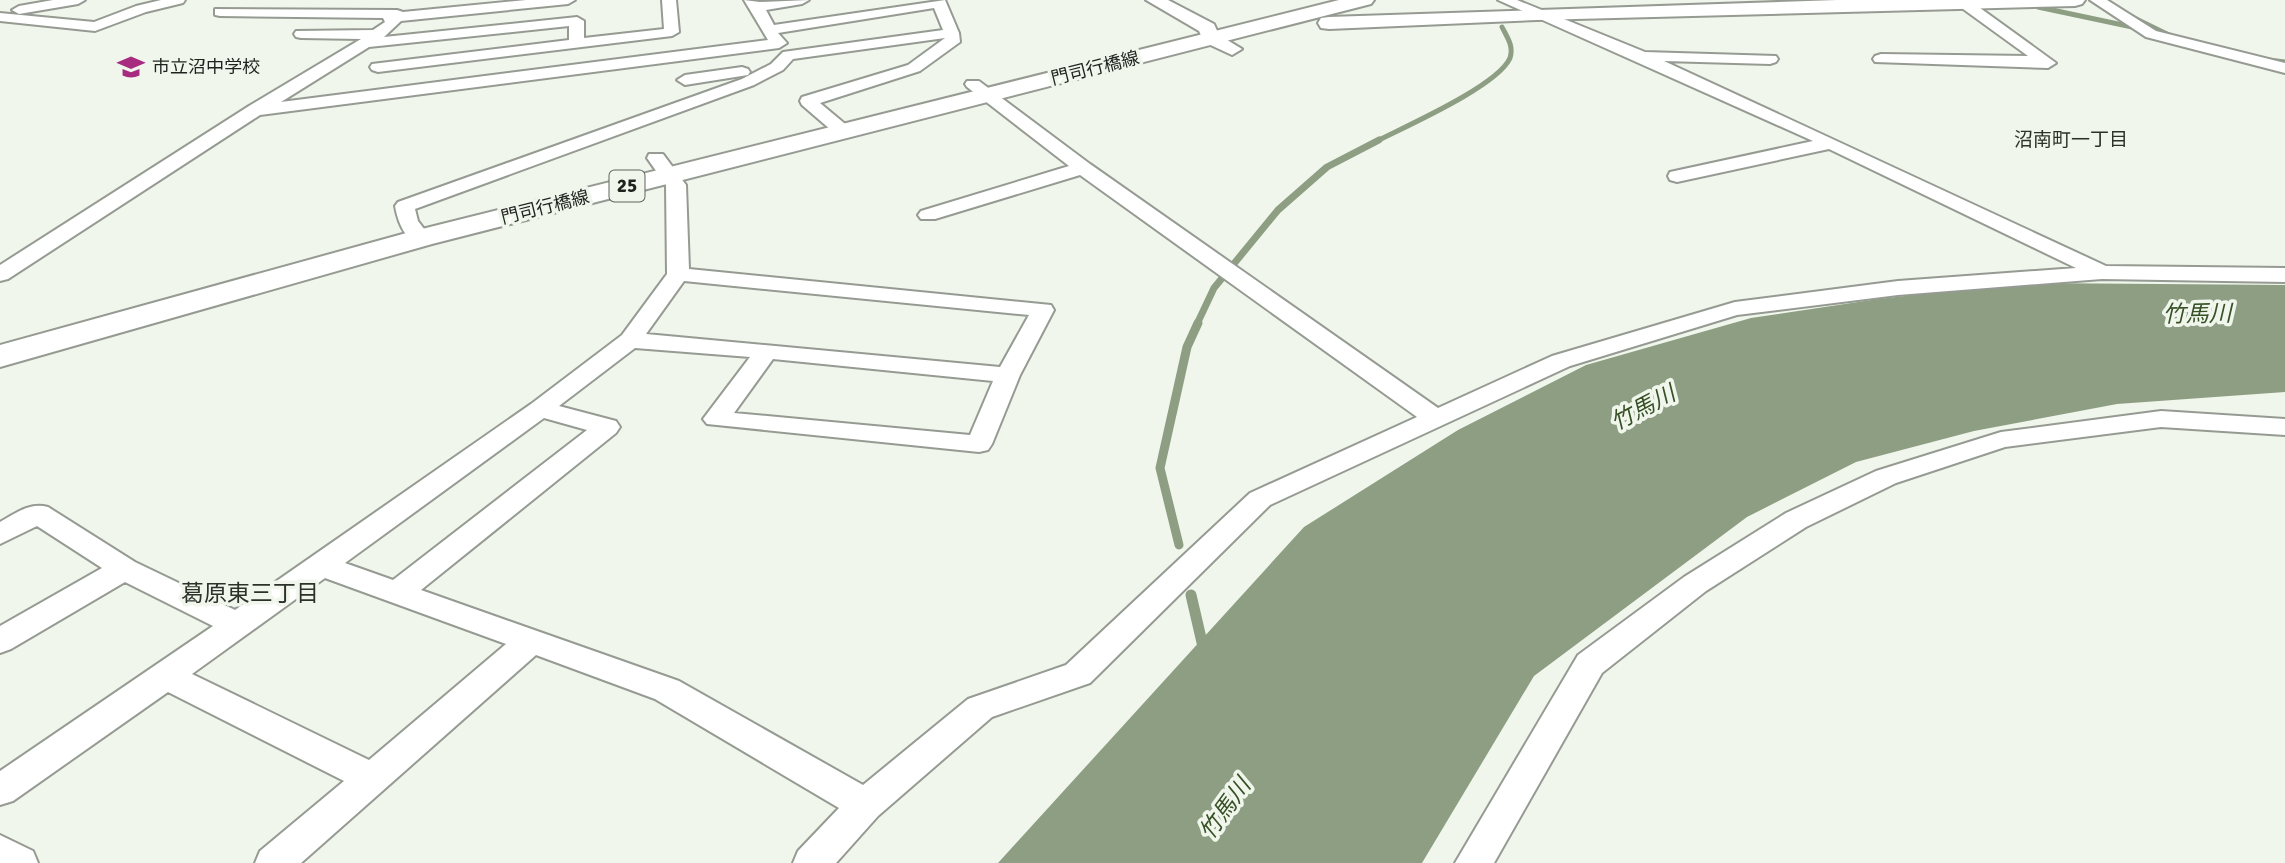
<svg xmlns="http://www.w3.org/2000/svg" width="2285" height="863" font-family="Signika,'Noto Sans JP',sans-serif">
	<rect width="100%" height="100%" fill="#f0f6ec"/>
	<polygon fill="#8d9e83" points="2022,283 2285,285 2285,392 2117,404 1974,431 1856,462 1747,517 1534,676 1422,863 998,863 1304,527 1458,430 1586,365 1751,318 1878,299"/>
	<g fill="none" stroke-linecap="round" stroke-linejoin="round">
		<g stroke="#8d9e83" stroke-width="5">
			<polyline points="2038,7 2137,28"/>
			<polyline points="2126,14 2173,37"/>
			<polyline points="2269,60 2285,62"/>
			<path d="M1375 142C1404 127 1498 86 1510 58 1514 46 1507 37 1502 27"/>
		</g>
		<polyline stroke="#8d9e83" stroke-width="7" points="1197,324 1214,288 1278,210 1327,167 1379,140"/>
		<polyline stroke="#8d9e83" stroke-width="9" points="1179,545 1160,468 1187,347 1198,323"/>
		<polyline stroke="#8d9e83" stroke-width="11" points="1191,595 1204,651"/>
		<defs>
			<g id="minor">
				<polygon points="53,0 85,0 78,4 19,14 12,10 19,6"/>
				<polygon points="161,0 185,0 183,3 146,12 95,31 0,21 0,13 94,22 136,6"/>
				<path d="M526 0H575L568 4 401 21 384 37 577 17 584 21V38L664 29 662 0H676L679 32 672 36 378 72 372 70 370 67 372 64 569 40V26L369 47 281 102 768 40 744 0 760 2 809 0 802 4 766 10 774 25 945 0 959 33 960 42 920 71 820 103 850 128 853 132 850 136H838L802 105 800 101 802 97 908 65 945 38 793 59 783 70 754 85 415 209 418 221 431 238 428 242C407 248 398 223 395 206L398 202 742 79 771 64 783 52 943 30 934 8 778 33 787 43 779 48 260 115 8 279 0 281V265L249 106 361 39 301 38 296 37 294 34 296 31 373 30 385 22 383 18 220 16 215 15V9L397 10 403 12Z"/>
				<path d="M1498 0H1517L1645 52 1776 56 1778 59 1776 62 1770 64 1664 61 2106 266 2285 268V282L2102 279 1898 295 1737 315 1570 366 1270 505 1090 683 992 717 878 816 836 863H793L798 851 839 808 655 699 536 655 301 863H255L260 851 344 781 168 692 13 801 0 805V771L213 626 125 582 11 649 0 653V626L102 568 37 526 0 544V522C16 513 30 502 48 507L135 562 235 610 531 404 622 335 667 274 666 185 647 158 649 154H663L686 185 689 269 1051 305 1054 310 1020 375 992 444 988 450 979 452 707 424 703 419 750 357 635 348 559 406 616 421 620 427 616 433 421 590 679 681 863 785 968 699 1066 665 1250 493 1417 417 1080 175 935 219H921L918 215 921 211 1069 166 967 87 965 84 967 81H979L1090 164 1438 408 1552 356 1735 302 1898 281 2076 268 1829 149 1677 182 1670 180 1668 176 1670 172 1813 141ZM684 281 1029 315 1000 367 646 334ZM773 359 993 381 970 435 734 413ZM544 418 587 430 393 580 345 563ZM325 578 506 644 369 760 192 674Z"/>
				<polygon points="1959,0 1969,0 2056,63 2048,68 1875,62 1873,59 1875,56 1881,54 2028,56 1959,6"/>
				<polygon points="2090,0 2107,0 2156,31 2285,63 2285,73 2146,37"/>
				<polygon points="742,67 748,69 750,72 748,75 685,85 677,80 685,75"/>
				<polygon points="2161,411 2285,419 2285,435 2161,427 2005,447 1896,483 1806,527 1706,591 1602,673 1494,863 1455,863 1578,655 1684,577 1786,513 1876,471 2001,432"/>
				<polygon points="0,835 33,851 38,863 0,863"/>
			</g>
			<polygon id="tertiary" points="1146,0 1168,0 1214,24 1219,35 1242,49 1232,55 1204,42 1199,31"/>
			<g id="primary">
				<polygon points="1339,0 1374,0 1371,4 432,244 0,367 0,345 410,232"/>
				<polygon points="1837,0 2085,0 2082,4 2075,6 1537,20 1329,29 1321,28 1318,23 1321,18 1329,17"/>
			</g>
		</defs>
		<use href="#minor" stroke="#959b92" stroke-width="4"/>
		<use href="#tertiary" stroke="#959b92" stroke-width="4"/>
		<use href="#primary" stroke="#959b92" stroke-width="4"/>
		<use href="#minor" fill="#fff" fill-rule="evenodd"/>
		<use href="#tertiary" fill="#fff" fill-rule="evenodd"/>
		<use href="#primary" fill="#fff" fill-rule="evenodd"/>
	</g>
	<defs>
		<symbol id="school-bare" viewBox="-9 -9 18 18"><path d="M0-5L7-2L0 1L-7-2ZM-4 1L0 2.5L4 1V4Q0 6-4 4Z" fill="#a72c80" stroke="#f0f6ec" stroke-width="2.5" paint-order="stroke"/></symbol>
	</defs>
	<g fill-rule="evenodd">
		<use href="#school-bare" x="112" y="48" width="38" height="38"/>
	</g>
	<g text-anchor="middle" dominant-baseline="central" stroke-width="7" stroke-linejoin="round" paint-order="stroke">
		<g font-size="18" fill="#1f221e" stroke="#f0f6ec" text-anchor="start">
			<text x="152" y="67">市立沼中学校</text>
		</g>
		<g font-size="18" fill="#1f221e" stroke="#f0f6ec">
			<text transform="translate(1095 68) rotate(-14)">門司行橋線</text>
			<text transform="translate(545 207) rotate(-14)">門司行橋線</text>
		</g>
		<g font-size="19" fill="#2c312a" stroke="#f0f6ec">
			<text x="2071" y="140">沼南町一丁目</text>
		</g>
		<rect fill="#f0f6ec" stroke="#5e625c" stroke-width="2" x="609.5" y="170.5" width="35" height="31" rx="5"/>
		<g font-size="19" font-weight="bold" fill="#1f221e">
			<text x="627" y="186">25</text>
		</g>
		<g font-size="23" font-style="italic" fill="#375026" stroke="#f0f6ec">
			<text transform="translate(2197 314) rotate(-1)">竹馬川</text>
			<text transform="translate(1643 408) rotate(-28)">竹馬川</text>
			<text transform="translate(1225 809) rotate(-54)">竹馬川</text>
		</g>
		<g font-size="23" fill="#2c312a" stroke="#f0f6ec">
			<text x="250" y="593">葛原東三丁目</text>
		</g>
	</g>
</svg>
